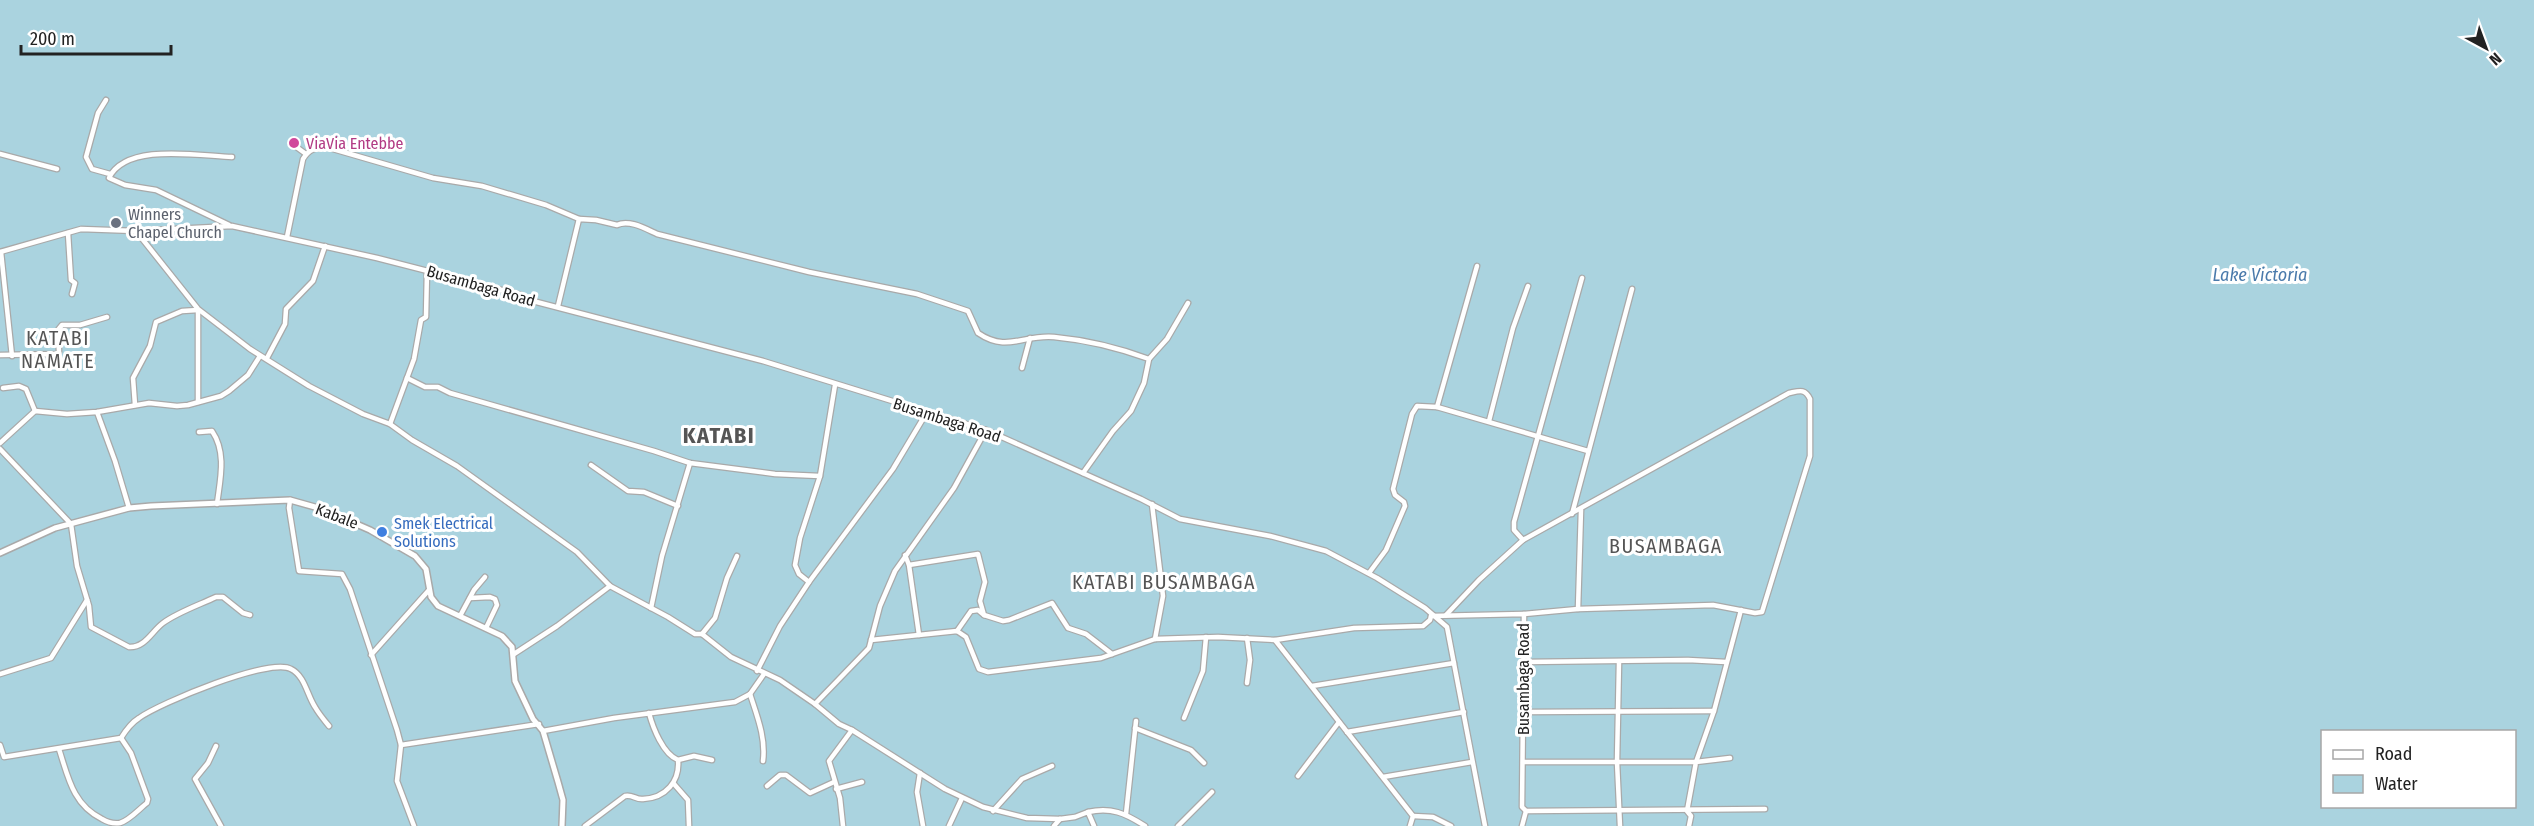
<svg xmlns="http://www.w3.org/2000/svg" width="2534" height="826" font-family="'Fira Sans Condensed',sans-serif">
	<rect width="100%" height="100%" fill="#f2efe9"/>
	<path fill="#aad3df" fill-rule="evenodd" d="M0 0H2534V826H0ZM2322 732H2514V806H2322Z"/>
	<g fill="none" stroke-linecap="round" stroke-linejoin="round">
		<defs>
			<g id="minor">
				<polyline points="106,100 98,113 86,157 92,169 110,174"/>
				<polyline points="295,146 306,154"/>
				<polyline points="0,154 57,169"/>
				<path d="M229 225 156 190 125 185 109 178C126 142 200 156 232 157"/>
				<polyline points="136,231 198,309 250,349 309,386 363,414 390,424 412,440 457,466 577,552 610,586 668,617 695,634 702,634 731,657 780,680 815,704 839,724 852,730 945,789 983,807 1027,818 1060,819 1075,817 1088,812 1094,826"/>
				<polyline points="68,233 71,280 75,283 72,294"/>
				<path d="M287 237 303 159C309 149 315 148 326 147L433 178 482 186 546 205 579 219"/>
				<polyline points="0,252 81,229 136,231 232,226 377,258 521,295 529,300 763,361 986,430 1141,499 1180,519 1270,536 1326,551 1377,578 1425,608 1447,627 1485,826"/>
				<polyline points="1,252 12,356"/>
				<path d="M558 306 579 219 596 220 617 225C629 219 646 229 657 234L809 272 917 294 968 311 978 333C1007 353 1024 334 1054 337 1086 340 1119 348 1149 359L1144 383 1131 411 1113 431 1083 473"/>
				<polyline points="0,355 57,354 59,352 58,330 62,325 80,325 107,317"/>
				<polyline points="267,358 285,324 286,309 313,281 325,246"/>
				<polyline points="1149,359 1167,339 1188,303"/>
				<polyline points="1022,368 1030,338"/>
				<polyline points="407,378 425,387 438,387 450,393 654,451 690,463 775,474 820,476"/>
				<polyline points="3,388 19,386 26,389 35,411"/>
				<polyline points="198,402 198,310"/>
				<polyline points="135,405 133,378 150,346 156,322 182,311 198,310"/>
				<polyline points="1437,407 1477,266"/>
				<polyline points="97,412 115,461 129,508"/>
				<polyline points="1489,421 1513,328 1528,286"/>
				<polyline points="390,424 414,359 421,320 426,317 427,271"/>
				<path d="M199 432 212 431C227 453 220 480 217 504"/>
				<polyline points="0,443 35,411 67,414 97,412 149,403 177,406 188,405 221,396 229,391 248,375 260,356"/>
				<path d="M0 449 71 524 77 566 89 606 91 627 129 647C145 648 152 631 163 623 178 612 199 605 216 597H223L243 613 250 615"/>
				<polyline points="591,465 628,491 644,492 678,506"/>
				<polyline points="290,500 289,508 299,571 342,574 350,589 397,730 401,745 397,781 414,826"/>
				<polyline points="1152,504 1163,596 1155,639"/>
				<polyline points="1572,514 1632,289"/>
				<polyline points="1523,540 1514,530 1514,522 1582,278"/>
				<polyline points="905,555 909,565 919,635"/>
				<polyline points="909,565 978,554 985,582 980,601 984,615 1003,621 1009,620 1052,603 1068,628 1086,634 1112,654"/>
				<polyline points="1369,573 1386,550 1405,506 1404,502 1395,495 1393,489 1412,414 1417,406 1437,407 1588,451"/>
				<polyline points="809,582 893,469 927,412"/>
				<polyline points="470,598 490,597 495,599 497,605 486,628"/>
				<polyline points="651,608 662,556 690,463"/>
				<polyline points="1578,609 1581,510"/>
				<path d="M1446 615 1479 580 1523 540 1789 393C1799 391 1805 388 1810 399V456L1762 612 1755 613 1713 605 1578 609 1524 614"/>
				<polyline points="460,616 474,590 485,577"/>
				<polyline points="1431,616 1524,614 1522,807 1526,811 1765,809"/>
				<polyline points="957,631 971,611 978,610 984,615"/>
				<polyline points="702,634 715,618 727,578 737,556"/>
				<polyline points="871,640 957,631 966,637 979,669 988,672 1101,658 1155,639 1218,637 1275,640"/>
				<polyline points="514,654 557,626 610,586"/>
				<polyline points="371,655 429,590"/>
				<polyline points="1523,662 1688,660 1726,662"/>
				<polyline points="1619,662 1617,762 1620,826"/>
				<polyline points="757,671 780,626 809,582 799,574 795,565 800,538 820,476 835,385"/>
				<polyline points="0,674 51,658 87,600"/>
				<polyline points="1247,683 1250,660 1247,638"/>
				<polyline points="1312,686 1454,663"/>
				<path d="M750 694C757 716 766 738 763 761"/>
				<polyline points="815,704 869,648 880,606 895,571 954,488 986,430"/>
				<polyline points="1523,712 1714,711"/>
				<polyline points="1184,718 1203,671 1206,637"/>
				<polyline points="1135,728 1191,750 1204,763"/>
				<polyline points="543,731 614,718 735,702 750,694 764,674"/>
				<polyline points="1347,732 1464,712"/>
				<path d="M0 745 4 757 121 738C126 730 131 723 139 718 160 703 270 657 291 669 305 676 307 695 315 707 319 714 324 720 329 726"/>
				<polyline points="401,745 539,724"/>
				<polyline points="216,746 208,763 195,779 221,826"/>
				<path d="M59 749C68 777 73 805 102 819 107 822 114 824 120 823 130 820 139 809 147 803L148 799 131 753 121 738"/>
				<polyline points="678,760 694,756 712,760"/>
				<polyline points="1523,762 1696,762 1714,711 1741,610"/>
				<polyline points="920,773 917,792 923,826"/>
				<polyline points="1298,776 1339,722"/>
				<polyline points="1383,777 1472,762"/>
				<polyline points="674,784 688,800 689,826"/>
				<polyline points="767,786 780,775 786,775 810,793 834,782"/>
				<polyline points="836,789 862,782"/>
				<polyline points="993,811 1022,779 1052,766"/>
				<path d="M1088 812C1111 807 1125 813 1145 826"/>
				<polyline points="1126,814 1136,721"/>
				<polyline points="1413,816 1433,817 1451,826"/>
				<path d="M585 826 625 796C632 794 636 800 643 799 666 798 680 781 678 760 663 754 653 728 649 713"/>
				<polyline points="843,826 840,798 829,761 852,730"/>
				<polyline points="949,826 962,798"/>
				<polyline points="1054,826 1060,819"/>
				<polyline points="1178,826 1212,792"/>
				<polyline points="1410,826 1413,816 1275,640 1354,628 1423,626 1430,620 1431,616"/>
				<polyline points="1522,826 1526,811"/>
				<polyline points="1689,826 1691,816 1687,811 1696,762 1730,758"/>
			</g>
			<polyline id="tertiary" points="0,553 55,528 129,508 151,506 290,500 322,509 370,530 415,556 426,569 431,597 438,606 502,636 512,647 515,681 533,719 543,731 558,782 563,800 562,826"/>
		</defs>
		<use href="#minor" stroke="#a9a9a9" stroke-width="7"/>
		<use href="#tertiary" stroke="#a9a9a9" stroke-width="8"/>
		<use href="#minor" stroke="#fff" stroke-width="4.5"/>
		<use href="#tertiary" stroke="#fff" stroke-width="5"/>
	</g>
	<circle fill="#d1479c" stroke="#fff" stroke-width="2" cx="294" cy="143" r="6"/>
	<circle fill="#6b7280" stroke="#fff" stroke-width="2" cx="116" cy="223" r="6"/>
	<circle fill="#3f7fe0" stroke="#fff" stroke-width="2" cx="382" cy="532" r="6"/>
	<g text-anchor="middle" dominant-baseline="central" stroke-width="6" stroke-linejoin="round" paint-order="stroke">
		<g font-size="16" fill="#b23c85" stroke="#fff" text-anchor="start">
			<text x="306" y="143">ViaVia Entebbe</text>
		</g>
		<g font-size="16" fill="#5b616d" stroke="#fff" text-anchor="start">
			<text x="128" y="214">Winners<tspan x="128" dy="18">Chapel Church</tspan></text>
		</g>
		<g font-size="16" fill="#222" stroke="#fff">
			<text transform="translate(481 286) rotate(16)">Busambaga Road</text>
			<text transform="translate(947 420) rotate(18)">Busambaga Road</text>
			<text transform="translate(337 516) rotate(21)">Kabale</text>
			<text transform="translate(1523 679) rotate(-90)">Busambaga Road</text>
		</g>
		<g font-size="16" fill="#366cbe" stroke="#fff" text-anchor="start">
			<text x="394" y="523">Smek Electrical<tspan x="394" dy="18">Solutions</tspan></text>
		</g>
		<g font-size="18" font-style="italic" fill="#4a7aab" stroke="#fff">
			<text x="2260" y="275">Lake Victoria</text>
		</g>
		<g font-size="20" letter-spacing="1.5" fill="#555" stroke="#fff">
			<text x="58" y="338">KATABI<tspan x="58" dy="23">NAMATE</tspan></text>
			<text x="1666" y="546">BUSAMBAGA</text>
			<text x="1164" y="582">KATABI BUSAMBAGA</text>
		</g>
		<g font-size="22" font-weight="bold" letter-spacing="1.5" fill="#555" stroke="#fff">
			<text x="719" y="435">KATABI</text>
		</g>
	</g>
	<rect x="2321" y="730" width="195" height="78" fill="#ffffff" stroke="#a7a7a7" stroke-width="1.5"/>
	<rect x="2333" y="750" width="30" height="9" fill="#ffffff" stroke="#a7a7a7" stroke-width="1.5"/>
	<text x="2375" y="760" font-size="18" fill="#222222">Road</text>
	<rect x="2333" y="775" width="30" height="18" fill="#aad3df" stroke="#a7a7a7" stroke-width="1.5"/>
	<text x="2375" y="790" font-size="18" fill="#222222">Water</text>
	<g transform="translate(2486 48) rotate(139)" stroke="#ffffff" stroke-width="4.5" paint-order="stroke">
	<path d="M0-4.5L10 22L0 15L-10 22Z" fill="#222222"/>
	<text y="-9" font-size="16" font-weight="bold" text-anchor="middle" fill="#222222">N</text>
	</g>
	<path d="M21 45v9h150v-9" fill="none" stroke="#222222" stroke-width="3"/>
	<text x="30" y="45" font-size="18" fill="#222222" stroke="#ffffff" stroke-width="4.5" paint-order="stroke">200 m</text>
</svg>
